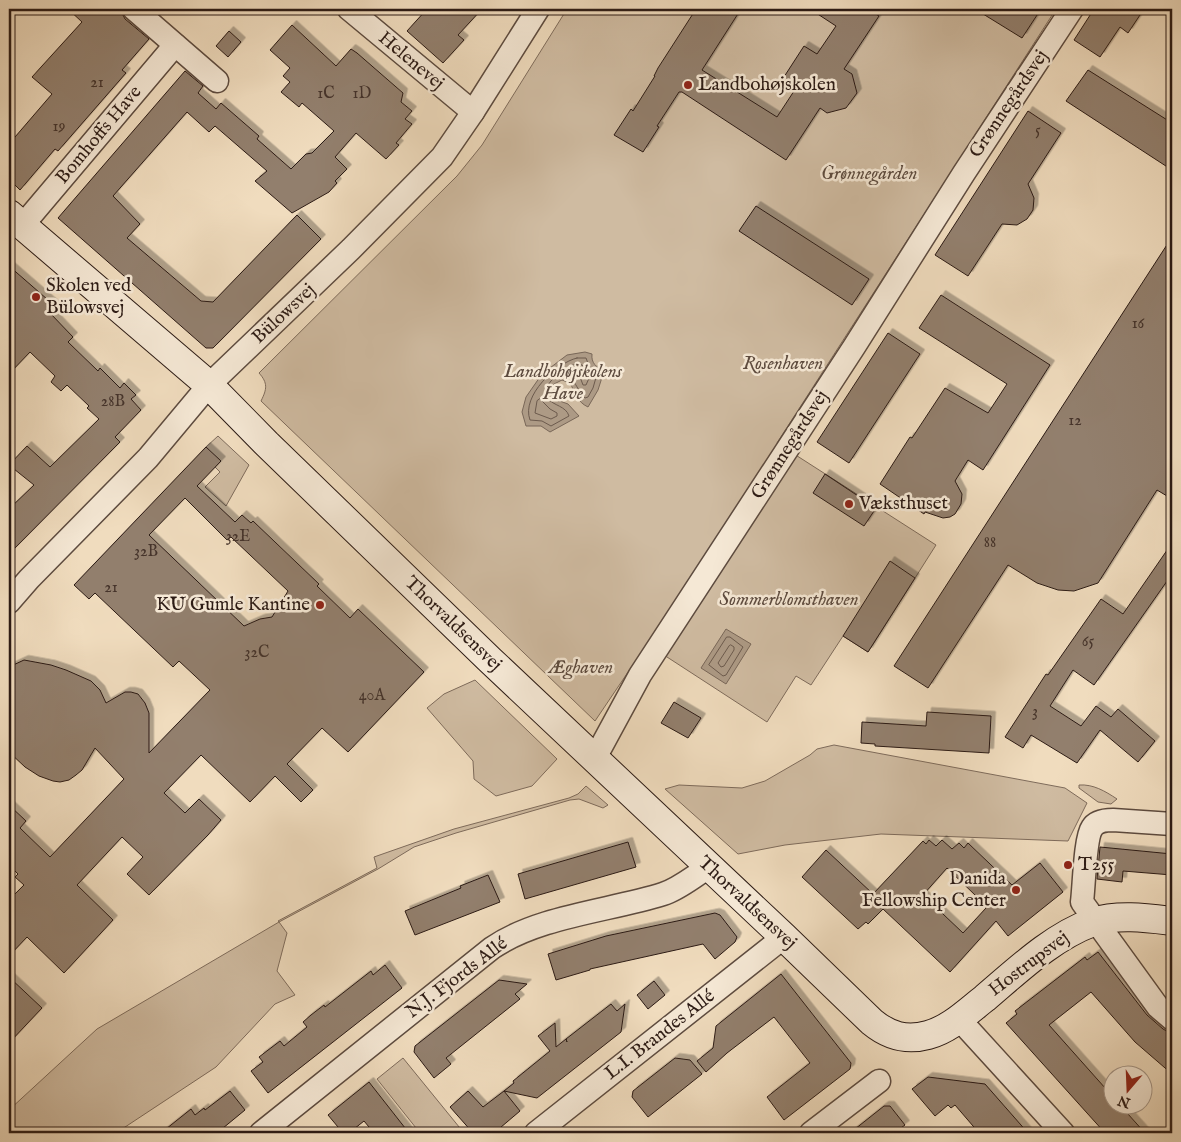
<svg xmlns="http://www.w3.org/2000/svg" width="1181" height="1142" font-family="'IM FELL English',serif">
	<defs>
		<filter id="shadow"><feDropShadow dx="4.5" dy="-4.5" stdDeviation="0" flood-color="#0004"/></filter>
	</defs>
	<rect width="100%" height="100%" fill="#f0dcbe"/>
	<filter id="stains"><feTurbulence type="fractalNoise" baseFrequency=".004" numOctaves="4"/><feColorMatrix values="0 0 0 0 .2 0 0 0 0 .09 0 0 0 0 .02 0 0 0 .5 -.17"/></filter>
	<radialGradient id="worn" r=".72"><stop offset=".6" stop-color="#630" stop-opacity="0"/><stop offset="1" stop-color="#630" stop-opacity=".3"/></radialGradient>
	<g fill="#cfbba1" stroke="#7e6b5b">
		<path d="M567 9H1056L777 443 936 545 868 652 843 636 811 685 796 676 767 722 647 644 595 721 261 401C267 389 268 383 259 373L457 176 482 145Z"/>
		<polygon points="218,436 249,465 226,506 205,487 220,472 215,467 206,447"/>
		<polygon points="475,680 557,759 532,786 496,796 474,779 473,761 427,708 444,694"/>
		<polygon points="834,745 1065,788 1087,803 1068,841 881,834 785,845 738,854 665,789 679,785 742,788 765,781 810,755 817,749"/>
		<path d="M1079 785C1093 784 1105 791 1117 799L1111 804 1098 802 1079 788Z"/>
		<polygon points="586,786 608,805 603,808 579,799 570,800 456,833 414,847 378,869 279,922 287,933 277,971 295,995 275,1004 216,1067 116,1133 9,1133 9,1110 97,1029 279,922 278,921 377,868 374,857 454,829 569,798 578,794"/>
		<polygon points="403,1058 464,1133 420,1133 377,1079"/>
	</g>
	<g fill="#ad9a85" stroke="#796758">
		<path d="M585 352 592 354C591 363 596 367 604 371L598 390 588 407C577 402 575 392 570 383L562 380 554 384 551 391 552 396 557 400 568 404 579 416 550 432 541 426H526L522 412 526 397 542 374 567 355Z"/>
		<polygon points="726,629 751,644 726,684 701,668"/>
	</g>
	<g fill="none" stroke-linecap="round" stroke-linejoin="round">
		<g stroke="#6c5a4d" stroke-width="1">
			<path d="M577 358H586L589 366 597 374 593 388 588 397 585 398C575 389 572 365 553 379 547 384 546 391 547 398 554 406 566 406 569 416L551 426 542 421 530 420C521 396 556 363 577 358Z"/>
			<polygon points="578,364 582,365 590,376 586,385 583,385 580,377 570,369 571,366"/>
			<polygon points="540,399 550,409 557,413 557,416 551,419 535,413 537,401"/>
			<polygon points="727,637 730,637 743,647 726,675 723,676 709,665"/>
			<polygon points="731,645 734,647 734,650 724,666 721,667 718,663 729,646"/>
		</g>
	</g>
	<g fill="#927f6d" stroke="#2c1b15" fill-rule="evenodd" filter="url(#shadow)">
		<polygon points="68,9 120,9 125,19 149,39 122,70 126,73 58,151 55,149 20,190 9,179 9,144 52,94 32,77 82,22"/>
		<polygon points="427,9 482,9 458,35 464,40 443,63 407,31"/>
		<polygon points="696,9 741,9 702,70 777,117 796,88 782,80 804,46 817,54 836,26 810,9 867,9 879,16 844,69 852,74 857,93 846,108 827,113 820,108 786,160 682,92 679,92 657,126 659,127 643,152 614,135 631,109 633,111 655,76 654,76 658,68"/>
		<polygon points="975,9 1041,9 1022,38"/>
		<polygon points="1094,9 1144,9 1128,33 1120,27 1100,57 1074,40"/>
		<polygon points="292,25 336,66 351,49 357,53 403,93 401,102 412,111 405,119 412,124 396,143 399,145 386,159 356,133 335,157 347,169 335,181 337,183 329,192 292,213 255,181 267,171 215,126 209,132 187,112 113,196 140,224 127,238 201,301 213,302 297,215 321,239 213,348 206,348 58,218 185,71 203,86 198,93 216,109 221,103 259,136 257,139 291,169 306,154 312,153 334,131 302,103 299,107 281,92 290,82 283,76 290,68 270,50"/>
		<polygon points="229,31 241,42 228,57 216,46"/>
		<polygon points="1088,70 1172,123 1172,170 1066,101"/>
		<polygon points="1028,111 1061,133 1028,184 1034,198 1033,210 1027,219 1017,225 1002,224 968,276 935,255"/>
		<polygon points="756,206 869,279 852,305 739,231"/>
		<polygon points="1172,237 1172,499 1157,490 1098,583 1074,591 1058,590 1037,583 1008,565 928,688 894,666"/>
		<polygon points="9,266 55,306 49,312 73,337 68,342 98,371 100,368 120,388 124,383 136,395 131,399 141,410 115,437 120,442 9,554 9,509 34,485 9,465 27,446 50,467 99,419 87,408 89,406 67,385 61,391 51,382 55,376 30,352 9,374"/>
		<polygon points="941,295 1050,365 983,470 968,460 955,481 962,494 961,504 955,514 950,517 943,518 925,512 924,514 880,484 910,437 912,438 945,388 988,413 1007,384 919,328"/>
		<polygon points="888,333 920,354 849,463 817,442"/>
		<path d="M206 447 221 461 197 486 235 522 242 515 251 523 253 521 319 584 317 586 350 618 358 609 424 672 348 752 322 728 287 764 313 790 301 802 275 776 250 802 201 755 164 793 185 813 199 799 221 820 208 835 149 895 127 874 143 857 122 837 77 885 113 920 64 973 27 937 9 956V900L24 885 15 877 18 874 9 865V805L26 821 20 828 50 857 124 779 95 748 82 770 76 775 69 780 60 782 53 781 39 776 25 767 9 752V667L24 660 51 665 66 670 91 681 100 690 106 703 125 692H131L138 694 145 703 149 713V753L210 690 179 661 173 667 95 593 89 599 74 585ZM185 498 227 540 231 537 288 591 272 617 260 619 244 626 149 535Z"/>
		<polygon points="825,474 876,508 864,526 813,493"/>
		<polygon points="1172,543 1172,574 1094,685 1073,670 1050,706 1081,726 1096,706 1111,717 1118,709 1155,741 1138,762 1100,730 1077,763 1031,735 1023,748 1005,737 1046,674 1048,675 1101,599 1123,614"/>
		<polygon points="890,561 915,578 868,652 843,636"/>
		<polygon points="674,702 701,718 688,738 661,723"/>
		<polygon points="927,712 991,716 989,753 875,746 875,744 861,743 862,722 926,726"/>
		<path d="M929 840 936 846 942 840 952 849 959 843 964 848 968 843 1012 885 1040 863 1063 892 1008 936 996 921 950 972 883 909 868 924 866 922 858 929 802 877 826 850 873 894 923 841 926 844ZM947 868 976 896 986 908 963 933 923 895Z"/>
		<polygon points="628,842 636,867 525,899 518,874"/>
		<polygon points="1100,847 1172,854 1172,875 1123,871 1122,882 1097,879"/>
		<polygon points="488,875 500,902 415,935 405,911 461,888 460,886"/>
		<polygon points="715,913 720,915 737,937 735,942 715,959 703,944 590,969 590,970 556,980 548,954 606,936"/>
		<polygon points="1098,952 1147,1015 1163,1029 1172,1034 1172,1074 1135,1042 1091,992 1049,1025 1114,1098 1114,1104 1119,1104 1145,1133 1105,1133 1006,1023 1017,1014 1015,1011 1085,957 1087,960"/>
		<polygon points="385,965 402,988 268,1093 251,1071 263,1062 259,1057 280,1041 284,1046 307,1027 303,1022 311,1015 324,1005 325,1007 371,971 373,975"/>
		<polygon points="781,974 851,1063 850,1069 784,1120 767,1097 810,1063 774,1017 727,1053 706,1072 697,1061 713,1048 716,1026"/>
		<polygon points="9,977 42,1008 9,1043"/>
		<polygon points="499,980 527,984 515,994 520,999 446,1058 451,1064 434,1078 414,1052 415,1046"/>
		<polygon points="654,981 665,995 648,1009 637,995"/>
		<polygon points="611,1004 617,1011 625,1004 621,1032 537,1098 504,1091 514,1083 513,1081 550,1051 538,1036 555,1023 556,1047 566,1039 567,1042 566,1039"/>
		<polygon points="675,1058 690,1060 702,1074 648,1117 632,1097 633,1091"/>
		<polygon points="928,1077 985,1084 1028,1133 979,1133 955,1105 951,1108 948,1105 935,1116 912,1089"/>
		<polygon points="369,1082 409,1133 374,1133 364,1121 349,1133 343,1133 328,1115"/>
		<polygon points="230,1091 245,1110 217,1133 161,1133 191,1109 195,1115 204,1108 205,1110"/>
		<polygon points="468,1091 483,1107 504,1091 520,1111 494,1133 473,1133 450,1107"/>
		<polygon points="884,1106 890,1106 905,1125 894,1133 850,1133"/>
	</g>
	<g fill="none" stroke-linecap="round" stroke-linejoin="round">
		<defs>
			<g id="street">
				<polyline points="134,9 217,81"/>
				<polyline points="349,9 473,112"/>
				<polyline points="22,226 175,45"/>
				<polyline points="9,602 29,579 148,458 209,385 351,249 442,157 473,112 538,9"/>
				<polyline points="595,758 640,675 854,347 964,173 1072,9"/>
				<path d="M1172 824 1113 820C1106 820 1096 821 1092 828 1085 838 1084 887 1082 902L1158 1007 1172 1019"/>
				<polyline points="959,1019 1063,1133"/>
				<path d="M261 1133 492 948C539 916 609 911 663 894 679 889 694 876 709 867"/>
				<polyline points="536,1133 784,937"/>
				<polyline points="811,1133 879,1081"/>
			</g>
			<path id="secondary" d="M9 214 209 385 267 444 490 660 784 937 872 1022C889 1036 906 1041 928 1035 950 1029 967 1012 985 998 1018 970 1052 937 1093 922 1118 914 1147 918 1172 921"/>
		</defs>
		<use href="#street" stroke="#5d4b3f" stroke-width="25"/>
		<use href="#secondary" stroke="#2c1b15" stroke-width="30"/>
		<use href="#street" stroke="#f5e8d5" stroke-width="22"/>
		<use href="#secondary" stroke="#f5e8d5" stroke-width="28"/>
	</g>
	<g fill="#8f2418" stroke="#f5e8d5" stroke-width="2">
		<circle cx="688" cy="85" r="5"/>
		<circle cx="36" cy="297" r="5"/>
		<circle cx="849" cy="504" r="5"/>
		<circle cx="320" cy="605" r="5"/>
		<circle cx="1068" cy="865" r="5"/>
		<circle cx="1016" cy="890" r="5"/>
	</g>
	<g text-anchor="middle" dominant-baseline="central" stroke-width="5" stroke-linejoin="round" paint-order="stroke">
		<g font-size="16" fill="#46342b">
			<text x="97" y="83">21</text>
			<text x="326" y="94">1C</text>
			<text x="362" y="94">1D</text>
			<text x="59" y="127">19</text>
			<text x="1038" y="131">5</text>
			<text x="1138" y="324">16</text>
			<text x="113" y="402">28B</text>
			<text x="1075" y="421">12</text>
			<text x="238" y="537">32E</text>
			<text x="990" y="543">88</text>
			<text x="146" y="552">32B</text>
			<text x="111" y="588">21</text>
			<text x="1088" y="642">65</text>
			<text x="257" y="653">32C</text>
			<text x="372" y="696">40A</text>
			<text x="1035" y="712">3</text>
		</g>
		<g font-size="19" fill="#2c1b15" stroke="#f5e8d5">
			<text transform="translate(411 61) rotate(40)">Helenevej</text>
			<text transform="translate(1009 104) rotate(-56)">Grønnegårdsvej</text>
			<text transform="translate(99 135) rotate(-50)">Bomhoffs Have</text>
			<text transform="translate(284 314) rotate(-43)">Bülowsvej</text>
			<text transform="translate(790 445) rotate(-57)">Grønnegårdsvej</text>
			<text transform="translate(453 624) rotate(44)">Thorvaldsensvej</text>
			<text transform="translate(747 903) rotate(43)">Thorvaldsensvej</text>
			<text transform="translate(1029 964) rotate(-37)">Hostrupsvej</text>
			<text transform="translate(457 978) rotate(-37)">N.J. Fjords Allé</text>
			<text transform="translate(660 1035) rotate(-38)">L.I. Brandes Allé</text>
		</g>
		<g font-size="19" fill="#2c1b15" stroke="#f5e8d5" text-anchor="start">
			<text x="698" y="85">Landbohøjskolen</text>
			<text x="46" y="286">Skolen ved<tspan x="46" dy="22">Bülowsvej</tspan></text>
			<text x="859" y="504">Væksthuset</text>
			<text x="310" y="605" text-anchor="end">KU Gumle Kantine</text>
			<text x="1078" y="865">T255</text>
			<text x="1006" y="879" text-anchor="end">Danida<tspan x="1006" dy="22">Fellowship Center</tspan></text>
		</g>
		<g font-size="19" font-style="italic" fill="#5d4b3f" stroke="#f5e8d5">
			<text x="869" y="174">Grønnegården</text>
			<text x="783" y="364">Rosenhaven</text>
			<text x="563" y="372">Landbohøjskolens<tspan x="563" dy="22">Have</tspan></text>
			<text x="789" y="600">Sommerblomsthaven</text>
			<text x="581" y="668">Æghaven</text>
		</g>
	</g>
	<rect width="1181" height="1142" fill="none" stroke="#f0dcbe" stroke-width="30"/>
	<rect x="10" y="10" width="1161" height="1122" fill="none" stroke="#2c1b15" stroke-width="2.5"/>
	<rect x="15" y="15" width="1151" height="1112" fill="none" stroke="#2c1b15"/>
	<g transform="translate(1128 1090) rotate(199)"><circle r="24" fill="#f5e8d5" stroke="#a59688"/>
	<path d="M0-4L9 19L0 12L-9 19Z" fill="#8f2418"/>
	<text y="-8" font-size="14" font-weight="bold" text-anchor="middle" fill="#2c1b15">N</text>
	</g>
	<rect width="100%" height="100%" filter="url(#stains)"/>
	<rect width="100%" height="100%" fill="url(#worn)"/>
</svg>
